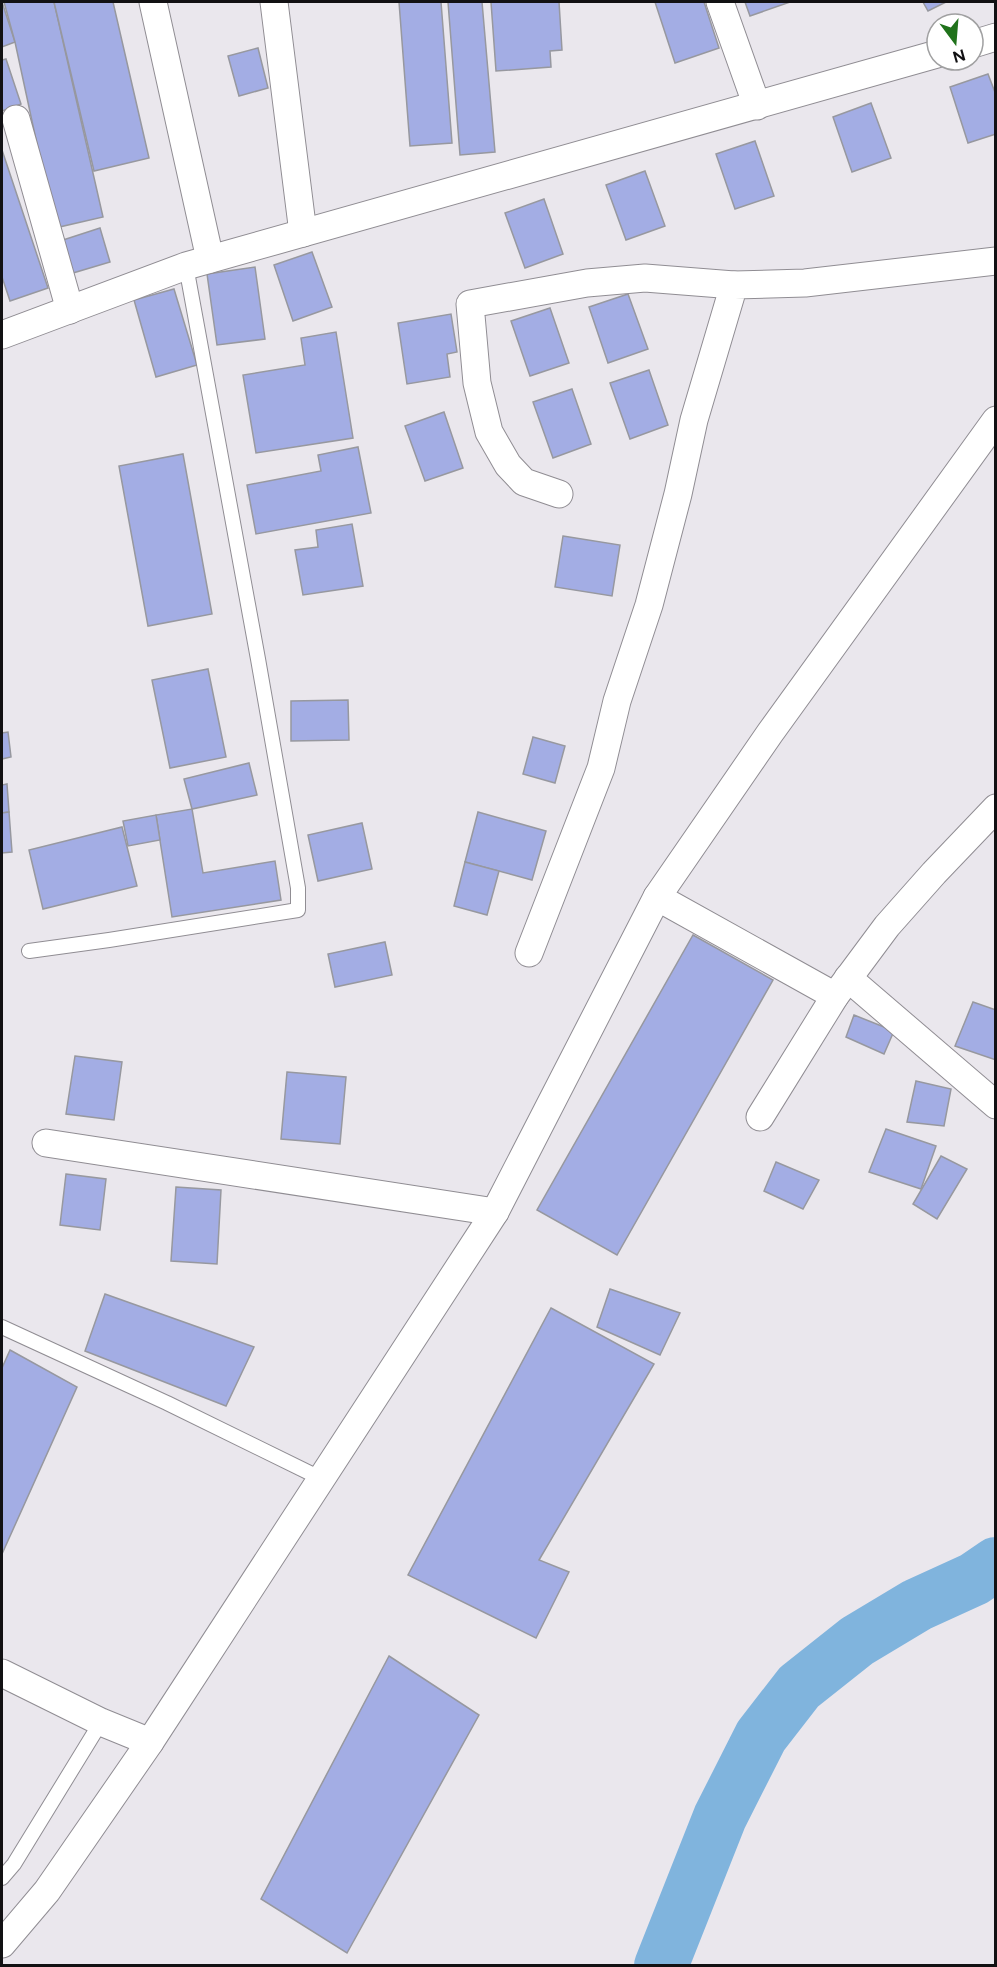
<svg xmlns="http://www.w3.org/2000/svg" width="997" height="1967" font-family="Figtree,sans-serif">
	<rect width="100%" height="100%" fill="#eae7ed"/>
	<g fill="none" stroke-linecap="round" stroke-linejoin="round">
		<polyline stroke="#80b4dd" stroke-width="54" points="661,1966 720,1817 761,1736 799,1687 857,1641 917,1605 974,1579 996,1564"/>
	</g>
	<g fill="#a3ade4" stroke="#97989f" stroke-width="1.5">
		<polygon points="2,2 15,42 2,47"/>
		<polygon points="4,2 54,2 103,217 55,228 15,42"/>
		<polygon points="54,2 113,2 149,158 94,171"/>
		<polygon points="399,2 441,2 452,143 410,146"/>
		<polygon points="448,2 482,2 495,152 460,155"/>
		<polygon points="491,2 559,2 562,50 550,51 551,67 496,71"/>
		<polygon points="655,2 704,2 719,48 675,63"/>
		<polygon points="745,2 790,2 750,16"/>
		<polygon points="923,2 946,2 928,11"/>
		<polygon points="258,48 268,88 239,96 228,56"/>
		<polygon points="6,59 21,104 2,111 2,60"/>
		<polygon points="988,74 996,95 996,134 968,143 950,87"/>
		<polygon points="871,103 891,158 852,172 833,117"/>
		<polygon points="755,141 774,196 735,209 716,154"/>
		<polygon points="2,150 48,288 10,301 2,277"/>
		<polygon points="645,171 665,226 626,240 606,185"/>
		<polygon points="544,199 563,254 525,268 505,213"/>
		<polygon points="100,228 110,262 73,273 63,240"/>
		<polygon points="312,252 332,307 293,321 274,265"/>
		<polygon points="255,267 265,339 217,345 207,274"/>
		<polygon points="174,289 197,365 156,377 134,300"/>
		<polygon points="628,294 648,349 608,363 589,307"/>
		<polygon points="550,308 569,363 530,376 511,321"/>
		<polygon points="451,314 457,352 447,354 450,377 407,384 398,323"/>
		<polygon points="336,332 353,438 256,453 243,375 305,365 301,338"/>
		<polygon points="649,370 668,425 630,439 610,383"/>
		<polygon points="572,389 591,444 553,458 533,402"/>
		<polygon points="444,412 463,468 425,481 405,426"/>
		<polygon points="358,447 371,513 256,534 247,485 321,471 318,455"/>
		<polygon points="183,454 212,614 148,626 119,466"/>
		<polygon points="352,524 363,586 303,595 295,550 318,547 316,530"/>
		<polygon points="563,536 620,545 612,596 555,587"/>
		<polygon points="208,669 226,757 170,768 152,680"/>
		<polygon points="348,700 349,740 291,741 291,701"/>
		<polygon points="8,732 11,757 2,759 2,733"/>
		<polygon points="533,737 565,746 555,783 523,774"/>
		<polygon points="249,763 257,795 192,809 184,779"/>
		<polygon points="7,784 9,812 2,813 2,785"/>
		<polygon points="192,809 203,873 275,861 281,900 172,917 156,815"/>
		<polygon points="9,812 12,852 2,853 2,813"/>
		<polygon points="478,812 546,831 532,880 465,862"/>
		<polygon points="156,815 160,840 128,846 123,821"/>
		<polygon points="362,823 372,869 318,881 308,835"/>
		<polygon points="122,827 137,886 43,909 29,850"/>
		<polygon points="465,862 499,871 487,915 454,906"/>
		<polygon points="693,935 773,980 617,1255 537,1210"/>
		<polygon points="385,942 392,975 335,987 328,954"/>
		<polygon points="973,1002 996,1010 996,1060 955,1046"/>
		<polygon points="854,1015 894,1031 884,1054 846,1037"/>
		<polygon points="75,1056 122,1062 114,1120 66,1114"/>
		<polygon points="287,1072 346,1077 340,1144 281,1139"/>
		<polygon points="916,1081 951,1089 944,1126 907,1122"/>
		<polygon points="886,1129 936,1146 921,1189 869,1172"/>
		<polygon points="941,1156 967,1169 937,1219 913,1204"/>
		<polygon points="776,1162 819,1180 803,1209 764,1191"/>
		<polygon points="66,1174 106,1179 100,1230 60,1225"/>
		<polygon points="176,1187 221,1190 217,1264 171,1261"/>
		<polygon points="610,1289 680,1313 660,1355 597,1327"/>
		<polygon points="105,1294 254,1347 226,1406 85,1351"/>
		<polygon points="551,1308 654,1364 539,1560 569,1572 536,1638 408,1575"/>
		<polygon points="10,1350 77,1387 2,1554 2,1368"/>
		<polygon points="389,1656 479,1715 347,1953 261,1899"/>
	</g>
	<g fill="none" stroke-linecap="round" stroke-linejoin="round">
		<defs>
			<g id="service">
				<polyline points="29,951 109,940 298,910 298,888 258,659 186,266"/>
				<polyline points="2,1327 167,1403 322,1479"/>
				<polyline points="2,1878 14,1864 101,1722"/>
			</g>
			<g id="minor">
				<polyline points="153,2 210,259"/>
				<polyline points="274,2 303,233"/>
				<polyline points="720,2 757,106"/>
				<polyline points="973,44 996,37"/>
				<polyline points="16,119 70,310"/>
				<polyline points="2,335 186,266 937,54"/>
				<polyline points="559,494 524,482 508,465 489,432 477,383 470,304 587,283 645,278 734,285"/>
				<polyline points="657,897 835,996"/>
				<polyline points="529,953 601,768 617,701 649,605 678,494 694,420 734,285 805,283 996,261"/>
				<polyline points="848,978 996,1105"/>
				<polyline points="760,1117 835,996 887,926 934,873 996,808"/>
				<polyline points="46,1143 495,1212"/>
				<polyline points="2,1673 101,1722 150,1742"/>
				<polyline points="2,1944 47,1891 150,1742 495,1212 657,897 770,733 996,420"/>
			</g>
		</defs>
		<use href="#service" stroke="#908d93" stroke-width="16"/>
		<use href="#minor" stroke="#908d93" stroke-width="29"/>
		<use href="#service" stroke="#fff" stroke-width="14"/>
		<use href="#minor" stroke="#fff" stroke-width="27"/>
	</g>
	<rect width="997" height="1967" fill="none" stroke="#121113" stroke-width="6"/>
	<g transform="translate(955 42) rotate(164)"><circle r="28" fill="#ffffff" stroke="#a0a0a1" stroke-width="1.5"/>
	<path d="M0-4.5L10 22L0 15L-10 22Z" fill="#20721b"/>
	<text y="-9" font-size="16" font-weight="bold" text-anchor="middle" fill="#121113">N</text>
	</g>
</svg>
